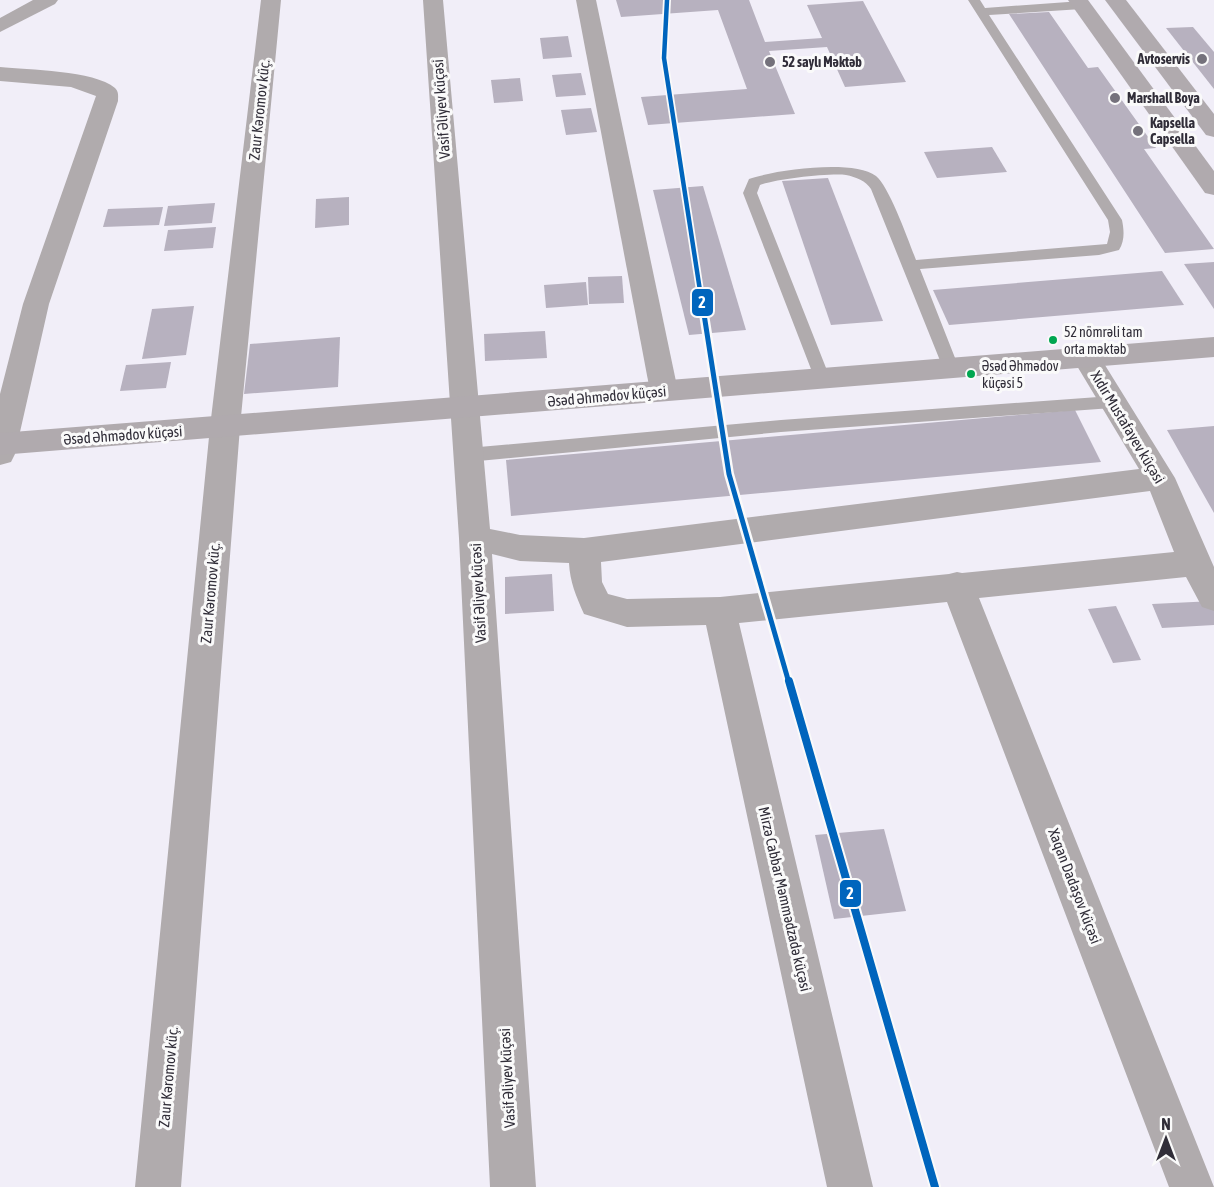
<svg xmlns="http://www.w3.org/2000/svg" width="1214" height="1187" font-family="'Asap Condensed',sans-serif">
	<rect width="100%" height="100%" fill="#f1eef8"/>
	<g fill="#b7b1bf">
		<polygon points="616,0 749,0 765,42 822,38 807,5 863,1 906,82 845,87 827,47 769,51 795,114 648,125 641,97 747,89 718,10 621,17"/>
		<polygon points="1049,12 1088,68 1098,67 1156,148 1144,149 1214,249 1165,253 1009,14"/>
		<polygon points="1193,27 1214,52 1214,89 1166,28"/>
		<polygon points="568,36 572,57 543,59 540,38"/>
		<polygon points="581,73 586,95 556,97 552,75"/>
		<polygon points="520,78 523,101 494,103 491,80"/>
		<polygon points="591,108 597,132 566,135 561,110"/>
		<polygon points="992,147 1007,172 937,178 924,152"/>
		<polygon points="828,178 883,321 831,325 782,181"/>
		<polygon points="703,186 746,330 689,335 653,190"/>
		<polygon points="349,197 349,225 315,228 316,199"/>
		<polygon points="215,203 212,223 164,226 168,206"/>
		<polygon points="163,207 159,225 103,227 108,209"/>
		<polygon points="216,227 213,248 164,251 168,230"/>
		<polygon points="1214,262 1214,309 1184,264"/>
		<polygon points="1162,271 1184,305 949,325 933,290"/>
		<polygon points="622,276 624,303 589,304 588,277"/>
		<polygon points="586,282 588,305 546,308 544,285"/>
		<polygon points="194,306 186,355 142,359 152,309"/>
		<polygon points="545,331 547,358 485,361 484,334"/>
		<polygon points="340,337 338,387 244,394 250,344"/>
		<polygon points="171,362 166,388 120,391 126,365"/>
		<polygon points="1075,410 1101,462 511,516 506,460"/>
		<polygon points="1214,426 1214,513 1167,430"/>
		<polygon points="552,574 554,611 505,614 505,577"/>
		<polygon points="1214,601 1214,625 1162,628 1152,604"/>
		<polygon points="1116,606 1141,660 1113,663 1088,609"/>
		<polygon points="884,829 906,911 834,919 815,835"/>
	</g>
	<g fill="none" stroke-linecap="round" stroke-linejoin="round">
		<g fill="#b0abad" fill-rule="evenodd">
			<path d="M968 0H980L985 8 1082 1 1088 5 1082 9 989 15 1122 220C1124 230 1125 241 1119 250L1099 255 920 269 959 368 957 372H945L943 368 871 189C866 181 856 177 846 175 829 173 777 179 760 185L757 193 830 378 828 382H816L743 193 749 179C775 170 853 159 876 176 889 186 909 242 916 260L1107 244 1110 232 1108 220Z"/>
			<polygon points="1112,396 1118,398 1121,402 1118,406 1112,408 781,432 468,462 462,460 459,455 462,450 468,448 781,420"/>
		</g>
		<g fill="#b0abad" fill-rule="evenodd">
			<polygon points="33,0 58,0 55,4 0,32 0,18"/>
			<polygon points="261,0 281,0 240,427 181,1187 135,1187 210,427"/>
			<path d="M423 0H443L490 529 520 535 584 538 1139 469 1071 356 1075 349 1085 346 1095 349 1175 478 1214 567V611L1202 607 1186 577 979 598 1214 1187H1169L947 602 739 623 873 1187H827L706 625 627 627 584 614C576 596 570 582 569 563L520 561 492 554 536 1187H490L459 538ZM1150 491 1174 552 962 573 957 572 949 574 720 597 627 599 608 594 602 582 601 562Z"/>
			<polygon points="576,0 596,0 678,391 674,398 664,401 654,398 650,391"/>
			<path d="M0 67C28 70 94 70 115 88 119 92 118 96 118 101L49 304 15 454 11 462 0 465V394L23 304 96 96 71 87 0 81Z"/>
		</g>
		<g fill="#b0aaae" fill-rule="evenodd">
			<polygon points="1068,0 1088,0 1214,171 1214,195 1205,193"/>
			<polygon points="1105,0 1126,0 1214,114 1214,137 1206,135"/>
			<polygon points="1214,337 1214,357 0,455 0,433"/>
		</g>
		<defs>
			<polyline id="metro-1-far2" points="667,0 664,58 701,297"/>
			<polyline id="metro-1-far1" points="701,295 729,474 789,683"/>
			<polyline id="metro-1" points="789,681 935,1187"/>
		</defs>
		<use href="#metro-1-far2" stroke="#fafafa" stroke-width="8"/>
		<use href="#metro-1-far1" stroke="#fafafa" stroke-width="10"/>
		<use href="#metro-1" stroke="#fafafa" stroke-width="12"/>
		<use href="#metro-1-far2" stroke="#0065bd" stroke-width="4.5"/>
		<use href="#metro-1-far1" stroke="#0065bd" stroke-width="5"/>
		<use href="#metro-1" stroke="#0065bd" stroke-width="8"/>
	</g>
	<g fill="#74717b" stroke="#fafafa" stroke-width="2">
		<circle cx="1202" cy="59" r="6"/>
		<circle cx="770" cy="62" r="6"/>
		<circle cx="1115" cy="98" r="6"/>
		<circle cx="1138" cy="131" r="6"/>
	</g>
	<g fill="#00a651" stroke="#fafafa" stroke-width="2">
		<circle cx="1053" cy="340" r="5"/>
		<circle cx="971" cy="374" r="5"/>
	</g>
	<g text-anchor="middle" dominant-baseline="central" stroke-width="6" stroke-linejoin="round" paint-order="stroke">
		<g font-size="14" font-weight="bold" fill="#302d38" stroke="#fafafa" text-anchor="start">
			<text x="1190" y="59" text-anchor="end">Avtoservis</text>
			<text x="782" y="62">52 saylı Məktəb</text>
			<text x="1127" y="98">Marshall Boya</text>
			<text x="1150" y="123">Kapsella<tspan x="1150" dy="16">Capsella</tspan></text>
		</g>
		<g font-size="14" fill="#302d38" stroke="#fafafa" text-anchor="start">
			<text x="1064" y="332">52 nömrəli tam<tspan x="1064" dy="17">orta məktəb</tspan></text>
			<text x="982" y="366">Əsəd Əhmədov<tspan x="982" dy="17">küçəsi 5</tspan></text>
		</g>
		<g font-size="15" fill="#302d38" stroke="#fafafa">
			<text transform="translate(441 109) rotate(-94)">Vasif Əliyev küçəsi</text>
			<text transform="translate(259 110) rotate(-84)">Zaur Kəromov küç.</text>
			<text transform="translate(607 396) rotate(-5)">Əsəd Əhmədov küçəsi</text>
			<text transform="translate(1128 427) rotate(59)">Xıdır Mustafayev küçəsi</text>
			<text transform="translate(123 435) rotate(-4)">Əsəd Əhmədov küçəsi</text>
			<text transform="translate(210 593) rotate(-85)">Zaur Kəromov küç.</text>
			<text transform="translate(478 593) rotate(-93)">Vasif Əliyev küçəsi</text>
			<text transform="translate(1075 886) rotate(69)">Xaqan Dadaşov küçəsi</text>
			<text transform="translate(785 899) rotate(77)">Mirzə Cabbar Məmmədzadə küçəsi</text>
			<text transform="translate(168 1077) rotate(-85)">Zaur Kəromov küç.</text>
			<text transform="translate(507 1078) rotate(-93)">Vasif Əliyev küçəsi</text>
		</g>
	</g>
	<g stroke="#fafafa" stroke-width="2">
		<rect x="691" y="288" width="23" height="29" rx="6" fill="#0065bd"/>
		<rect x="839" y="879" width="23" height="29" rx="6" fill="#0065bd"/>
	</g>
	<g font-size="16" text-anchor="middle" font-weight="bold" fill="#fff">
		<text x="702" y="308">2</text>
		<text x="850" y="899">2</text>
	</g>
	<g transform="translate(1166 1139)" stroke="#fafafa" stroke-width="4.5" paint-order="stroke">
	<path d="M0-4.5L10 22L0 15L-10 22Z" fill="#302d38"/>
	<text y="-9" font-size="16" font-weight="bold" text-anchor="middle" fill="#302d38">N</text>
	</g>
</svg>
